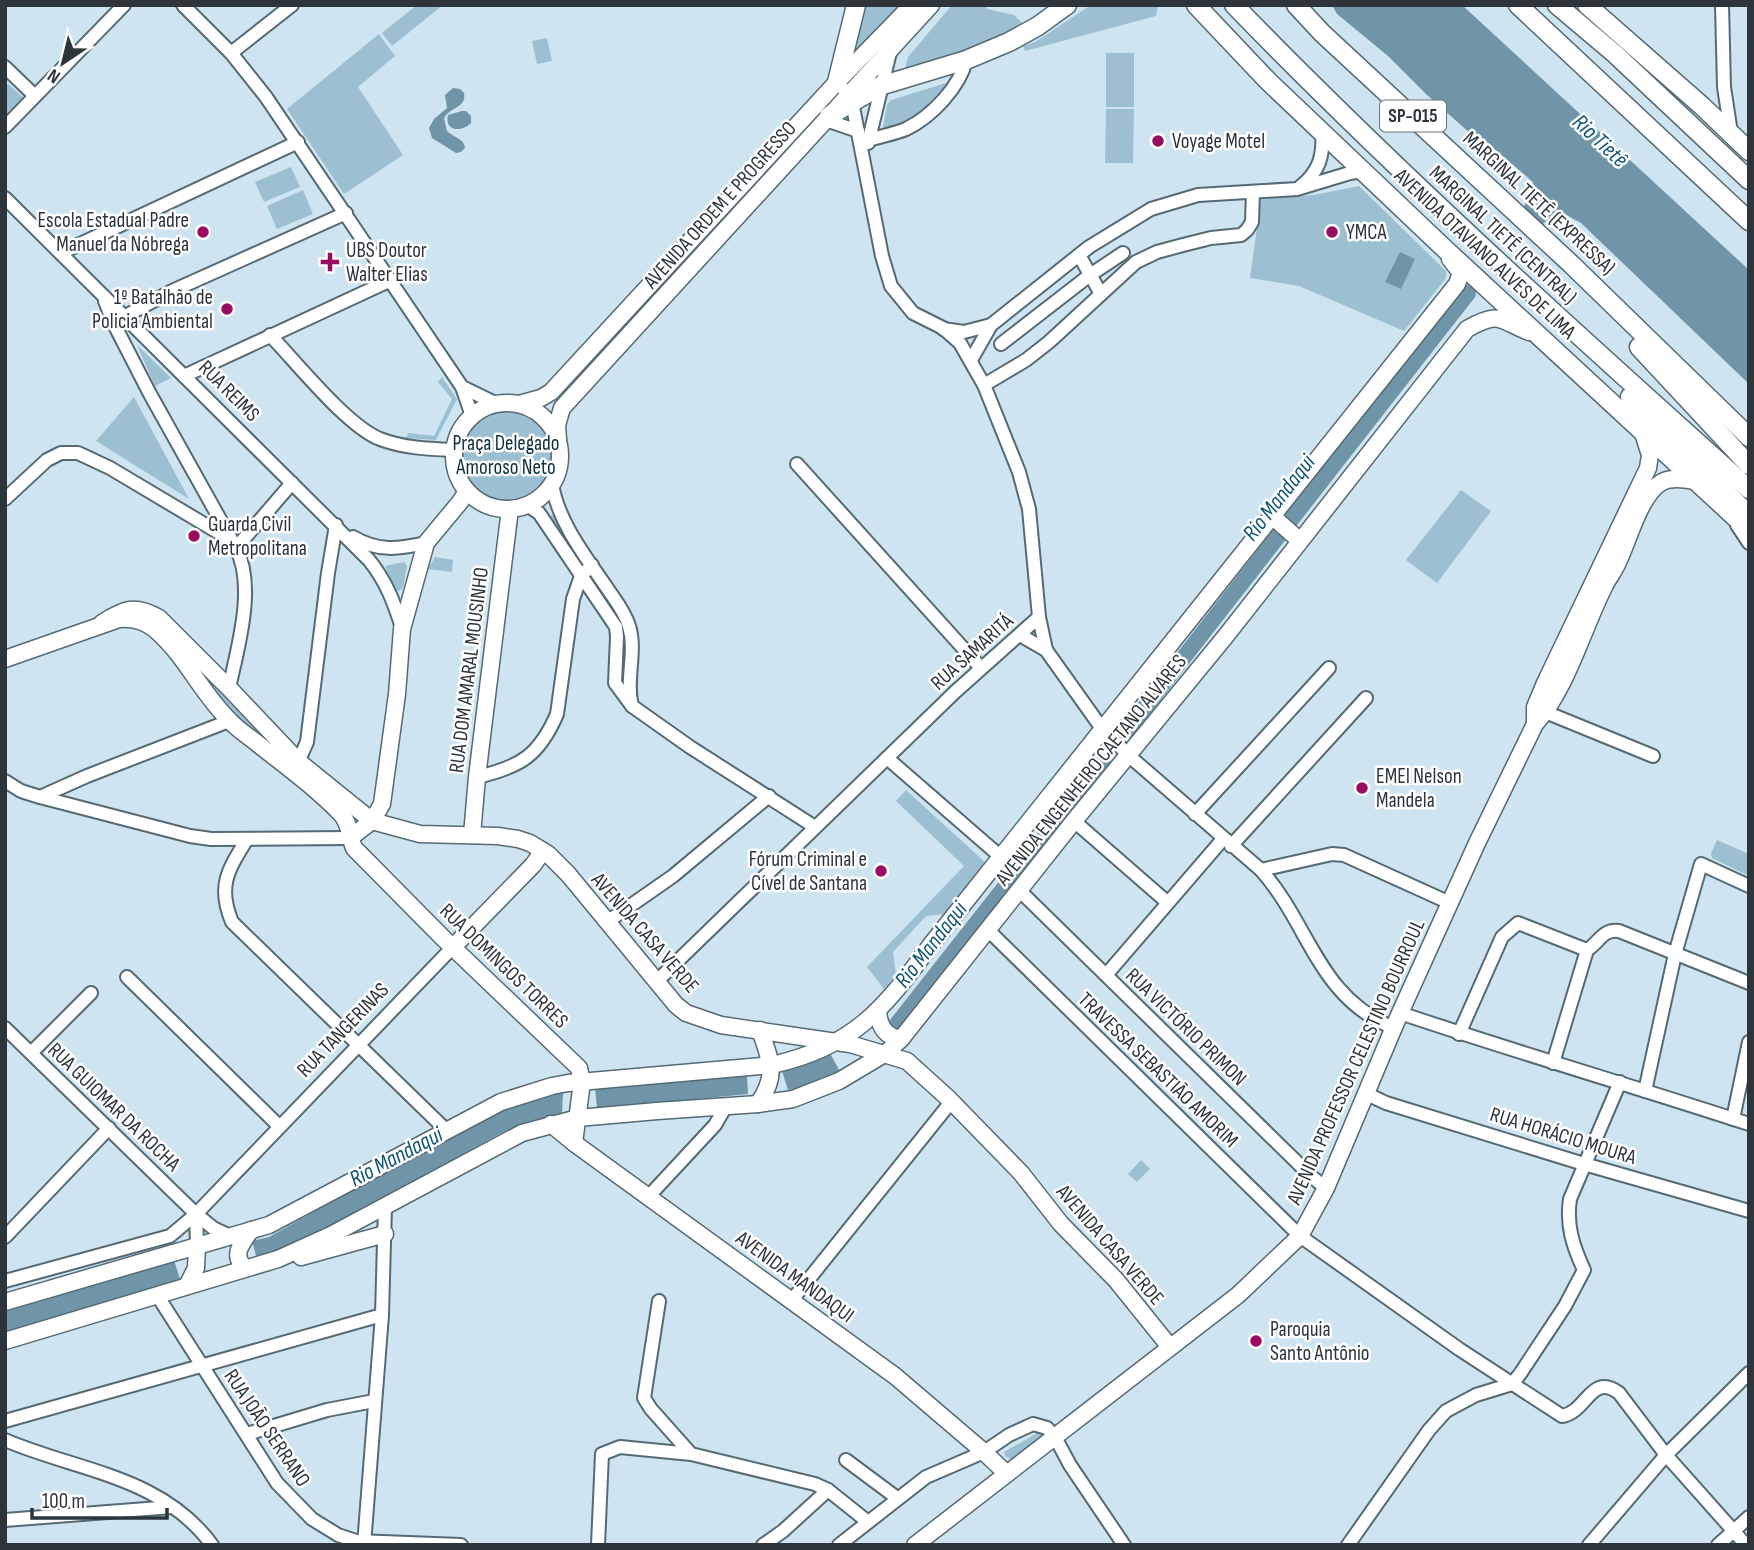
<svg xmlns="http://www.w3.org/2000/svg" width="1754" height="1550" font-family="'Sofia Sans Condensed',sans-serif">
	<rect width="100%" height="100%" fill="#cee4f0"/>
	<g fill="#9cc0d2">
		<polygon points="417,5 443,5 392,46 382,33"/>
		<polygon points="866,5 900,5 854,56"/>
		<polygon points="952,5 986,5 987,9 1014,15 1025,26 962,53 905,70 908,57"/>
		<polygon points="1091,5 1158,5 1156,16 1025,51 1023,46 1035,42"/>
		<polygon points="379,34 395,56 358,87 403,155 344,194 287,109"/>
		<polygon points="547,38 552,61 537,64 532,41"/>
		<rect x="1106" y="53" width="28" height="54"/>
		<path d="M946 83C933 100 907 131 883 127L887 105 891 100Z"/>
		<polygon points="8,84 25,99 9,116 5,113 5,87"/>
		<polygon points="1106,109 1134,109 1133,163 1105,163"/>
		<polygon points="818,112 821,115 701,246 698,243"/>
		<polygon points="291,167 300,187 264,202 255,182"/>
		<polygon points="1359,186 1446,271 1446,278 1404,331 1299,286 1250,278 1261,198 1314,195"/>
		<polygon points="303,190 313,214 277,229 267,206"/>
		<polygon points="137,345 171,378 155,386"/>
		<polygon points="442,377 457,399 436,440 406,438 408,433 434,436 452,399 438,382"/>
		<polygon points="134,397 189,499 96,441"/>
		<circle cx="505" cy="456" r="46"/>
		<polygon points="1461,490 1491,511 1437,583 1406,560"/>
		<polygon points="554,514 625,627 627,650 626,691 621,688 607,605 550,517"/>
		<polygon points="435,557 453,560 452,572 428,569"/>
		<polygon points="404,562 407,566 403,588 399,591 396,590 385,566"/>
		<polygon points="197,662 266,740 241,727 199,674"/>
		<polygon points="906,790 986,863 944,914 926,916 893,952 896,974 884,989 867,967 964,866 896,801"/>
		<polygon points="1717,840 1749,854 1749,876 1712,858 1711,853"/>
		<polygon points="1141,1160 1150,1169 1137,1182 1128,1174"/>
		<polygon points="1039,1432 1043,1436 1012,1460 1005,1456 1004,1452"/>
	</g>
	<g fill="#7095a8">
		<polygon points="1332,5 1462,5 1749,270 1749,384 1581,223 1557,210 1541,226 1521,210 1531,196 1533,182 1484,140 1471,134 1427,95 1388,56 1337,14"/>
		<path d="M453 88 460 89 464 93C467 108 450 107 444 118L447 131C454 138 464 138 465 148L461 152 456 153 432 138 429 128 434 119 447 108 445 95Z"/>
		<path d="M462 111H466L471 116V123C461 133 444 131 448 115Z"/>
		<polygon points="1400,252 1415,259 1401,289 1385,282"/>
		<polygon points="830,1053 840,1072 809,1086 788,1090 782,1071 817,1060"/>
		<polygon points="747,1076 748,1094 597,1109 595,1087"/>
		<polygon points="563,1092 562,1113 521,1124 498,1135 325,1231 257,1259 252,1241 269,1237 483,1117 544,1095"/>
		<polygon points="174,1260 180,1279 5,1334 5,1309"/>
	</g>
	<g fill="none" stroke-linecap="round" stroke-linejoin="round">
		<g stroke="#7095a8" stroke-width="16">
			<polyline points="1127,730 1468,293"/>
			<polyline points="897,1024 1103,762"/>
		</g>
		<defs>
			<g id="minor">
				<polyline points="183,5 231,53 266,97 462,387 472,416"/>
				<polyline points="1722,5 1724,87 1731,133"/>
				<polyline points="231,53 292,5"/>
				<polyline points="5,67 35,96"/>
				<polyline points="837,82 849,95 852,102 882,256 891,286 913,313 943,328 960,343 984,385 1019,472 1029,509 1039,617 1046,650"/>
				<polyline points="826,120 858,131"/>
				<polyline points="5,127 124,5"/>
				<path d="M869 140C881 136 894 134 906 129 931 117 960 87 966 60"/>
				<polyline points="868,143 890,52"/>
				<path d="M1300 187C1319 172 1324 156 1322 132"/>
				<path d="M5 198 369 560C386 581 394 602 402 628"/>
				<polyline points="61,253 298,142"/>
				<polyline points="1079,255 1101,294"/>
				<path d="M105 301 114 324 150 394 236 548C256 586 238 647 229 688"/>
				<polyline points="118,320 172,291 346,213"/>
				<polyline points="943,329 964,332 991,325"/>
				<path d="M270 335C296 362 347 426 380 439 403 448 430 449 454 450"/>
				<polyline points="1001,344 1090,275 1123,253"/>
				<polyline points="971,360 991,325 1089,247 1151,209 1198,195 1297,189 1350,173 1364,171"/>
				<polyline points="184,376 391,280"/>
				<polyline points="984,385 1026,360 1049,342 1136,262 1157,252 1183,245 1211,238 1241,235 1247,230 1252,222 1253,192"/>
				<polyline points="462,387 497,404"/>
				<polyline points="797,464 981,668"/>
				<path d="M552 484C558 522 586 557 607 588 615 600 625 612 629 626 637 652 625 680 632 706"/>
				<polyline points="5,499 47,460 61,453 78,453 110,468 231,540"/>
				<polyline points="527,505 539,513 616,627 617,637 615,683 632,706 690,747 815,827"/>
				<polyline points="1737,525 1749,543"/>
				<path d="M353 537C378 552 399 549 426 543"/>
				<polyline points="236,548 292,483"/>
				<path d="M1020 635 1046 650 1098 723 1128 755 1261 870C1310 925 1318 998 1394 1028"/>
				<polyline points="1538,709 1653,756"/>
				<polyline points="887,758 1001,857"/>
				<polyline points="295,769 307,742 328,573 336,525"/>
				<path d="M477 777C520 767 539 756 557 714L573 599 581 576 592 565"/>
				<polyline points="5,781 21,791 40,797 190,836 211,839 350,838"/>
				<polyline points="40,797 87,776 229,721"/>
				<polyline points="1195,814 1329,668"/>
				<polyline points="1074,821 1167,902"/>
				<path d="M247 839C228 870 217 886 232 922L447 1131"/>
				<polyline points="1231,846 1366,698"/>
				<polyline points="1261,870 1332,854 1344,855 1450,903"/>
				<polyline points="1020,891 1312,1177 1326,1188"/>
				<polyline points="607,922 673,876 769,796"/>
				<path d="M988 930 1300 1236 1459 1349 1562 1416C1587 1412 1591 1372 1619 1393L1666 1455 1746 1545"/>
				<polyline points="1106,975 1223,839"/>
				<polyline points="127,977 279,1126"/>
				<polyline points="657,981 955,692 1039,617"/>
				<path d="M1400 1013C1516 1052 1633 1086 1749 1124"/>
				<polyline points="5,1028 196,1214 197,1246"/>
				<polyline points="1459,1034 1502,937 1518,923 1587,950"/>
				<polyline points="31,1053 91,993"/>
				<path d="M1553 1063 1587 950C1600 942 1602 929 1619 931L1749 983"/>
				<polyline points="1645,1091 1675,954 1701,864 1749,886"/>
				<polyline points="1367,1094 1386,1103 1584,1164 1749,1211"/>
				<polyline points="1733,1119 1749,1042"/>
				<polyline points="649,1196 715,1125 726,1106"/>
				<polyline points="196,1214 213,1228 230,1236"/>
				<polyline points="5,1237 109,1128"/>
				<polyline points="5,1281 170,1236 196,1214 453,947"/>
				<polyline points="157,1295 277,1483 312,1519 338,1535 356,1541 461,1545"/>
				<polyline points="792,1300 951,1102"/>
				<polyline points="659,1301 644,1398 651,1409 691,1454 815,1484 828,1490 868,1522"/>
				<polyline points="5,1421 382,1315"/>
				<polyline points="247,1434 327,1410 374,1401"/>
				<path d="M5 1440C77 1471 162 1476 212 1545"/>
				<polyline points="846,1460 897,1498"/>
				<polyline points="5,1520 172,1507"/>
				<polyline points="364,1545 382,1315 385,1206"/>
				<polyline points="598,1545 602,1454 620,1447 691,1454"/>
				<polyline points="763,1545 783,1531 828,1490"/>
				<polyline points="839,1545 926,1477 984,1452 1009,1435 1033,1424 1047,1428 1055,1437 1070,1465 1124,1545"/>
				<path d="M1348 1545 1429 1430 1446 1411 1476 1395 1512 1384 1520 1374 1565 1306 1584 1270C1573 1246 1566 1226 1570 1199L1620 1082"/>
				<polyline points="1589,1545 1666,1455 1749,1373"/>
				<polyline points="1718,1545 1749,1517"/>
			</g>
			<g id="major">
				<circle cx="507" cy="456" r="53"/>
				<polyline points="519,404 541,398 551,392 837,82 912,5"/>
				<polyline points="558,440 557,425 562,408 931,5"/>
				<polyline points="1272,516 1299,540"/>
				<path d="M102 623C124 609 135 604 159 618L229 688 299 762 372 821 420 834 498 836 518 839 530 843 548 854 568 874 676 1005 686 1013 721 1025 850 1044 907 1061 949 1099 1021 1173 1061 1224 1116 1280 1170 1347"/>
				<path d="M5 659 119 619C134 618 146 621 158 632 186 657 202 694 229 720 237 729 248 736 258 744 286 766 316 788 341 814 350 823 349 836 354 848L444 939 579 1068 582 1082 574 1143"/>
				<polyline points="1535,724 1535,707 1545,683 1648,468 1650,455 1643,433"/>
				<polyline points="472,835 477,777 510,509"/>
				<polyline points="350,838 372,821 382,804 397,694 402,629 426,543 460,502 467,491"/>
				<polyline points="453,947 533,865 543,851"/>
				<path d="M878 1011C879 1027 886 1037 901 1039"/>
				<path d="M758 1104C778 1075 771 1062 760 1030"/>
				<polyline points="551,1124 574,1143 895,1376 984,1452 1007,1474"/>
				<polyline points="301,1257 385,1234"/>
				<path d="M246 1268C230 1256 242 1243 251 1230"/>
				<polyline points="187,1286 196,1268 197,1246"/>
				<path d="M5 1302 269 1225 501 1102 552 1086 568 1083 772 1065C853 1047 883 1010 930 946L1457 284 1461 273 1450 259"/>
				<path d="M5 1341 278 1259 331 1235 522 1133 578 1118 657 1111 758 1104 793 1099 839 1081 886 1053 901 1039 1074 821 1225 637 1467 329C1500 310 1499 320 1529 332"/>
				<path d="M915 1545 1238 1295 1300 1236 1326 1188 1400 1013 1477 843 1535 724C1567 689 1583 628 1605 585 1609 577 1615 570 1618 562 1629 540 1640 494 1662 482 1672 477 1684 479 1694 481"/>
			</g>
			<g id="highway">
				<polyline points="1196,5 1268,81 1446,250 1749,530"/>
				<path d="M1234 5C1398 174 1574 332 1749 489"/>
				<polyline points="1296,5 1322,33 1571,264 1749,437"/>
				<polyline points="1518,5 1749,221"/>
				<polyline points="1557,5 1615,54 1749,180"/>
				<polyline points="1587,5 1702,106 1749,151"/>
				<polyline points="837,82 856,5"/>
				<polyline points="829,116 880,86 966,60 1009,42 1038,26 1067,5"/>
				<polyline points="1639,347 1749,465"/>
				<polyline points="1630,397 1749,515"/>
			</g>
		</defs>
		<use href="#minor" stroke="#566a74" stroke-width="16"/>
		<use href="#major" stroke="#566a74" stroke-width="19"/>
		<use href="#highway" stroke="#566a74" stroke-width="21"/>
		<use href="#minor" stroke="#fff" stroke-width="12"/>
		<use href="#major" stroke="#fff" stroke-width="16"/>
		<use href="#highway" stroke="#fff" stroke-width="18"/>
	</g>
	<g fill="#990d60" stroke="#fff" stroke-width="2.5">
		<circle cx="1158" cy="141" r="7"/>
		<circle cx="203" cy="232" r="7"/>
		<circle cx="1332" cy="232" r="7"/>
		<path d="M326.5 251.5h7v7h7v7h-7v7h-7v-7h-7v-7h7z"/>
		<circle cx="227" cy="309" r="7"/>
		<circle cx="194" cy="536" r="7"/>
		<circle cx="1362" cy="788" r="7"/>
		<circle cx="881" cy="871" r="7"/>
		<circle cx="1256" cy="1341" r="7"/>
	</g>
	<g text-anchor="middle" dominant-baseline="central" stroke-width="5" stroke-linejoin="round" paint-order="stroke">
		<rect fill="#fff" stroke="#6c7275" stroke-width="2" x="1380" y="100.5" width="66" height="31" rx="5"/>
		<g font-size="19" font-weight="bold" fill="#2d353a">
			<text x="1413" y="116">SP-015</text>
		</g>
		<g font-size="21" fill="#2d353a" stroke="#fff" text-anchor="start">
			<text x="1172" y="141">Voyage Motel</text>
			<text x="189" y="220" text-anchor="end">Escola Estadual Padre<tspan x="189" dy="24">Manuel da Nóbrega</tspan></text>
			<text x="1346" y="232">YMCA</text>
			<text x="346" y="250">UBS Doutor<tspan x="346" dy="24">Walter Elias</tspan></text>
			<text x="213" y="297" text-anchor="end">1º Batalhão de<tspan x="213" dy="24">Policia Ambiental</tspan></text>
			<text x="208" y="524">Guarda Civil<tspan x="208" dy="24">Metropolitana</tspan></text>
			<text x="1376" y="776">EMEI Nelson<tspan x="1376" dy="24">Mandela</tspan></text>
			<text x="867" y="859" text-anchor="end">Fórum Criminal e<tspan x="867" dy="24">Cível de Santana</tspan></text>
			<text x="1270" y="1329">Paroquia<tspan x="1270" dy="24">Santo Antônio</tspan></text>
		</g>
		<g font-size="21" fill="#2d353a" stroke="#fff">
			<text transform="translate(1539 203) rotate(43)">MARGINAL TIETÊ (EXPRESSA)</text>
			<text transform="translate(720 205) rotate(-48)">AVENIDA ORDEM E PROGRESSO</text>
			<text transform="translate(1503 235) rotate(43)">MARGINAL TIETÊ (CENTRAL)</text>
			<text transform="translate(1485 254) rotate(43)">AVENIDA OTAVIANO ALVES DE LIMA</text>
			<text transform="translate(229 391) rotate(45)">RUA REIMS</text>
			<text transform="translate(972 652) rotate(-42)">RUA SAMARITÁ</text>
			<text transform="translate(469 670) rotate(-83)">RUA DOM AMARAL MOUSINHO</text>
			<text transform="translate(1091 770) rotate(-51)">AVENIDA ENGENHEIRO CAETANO ALVARES</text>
			<text transform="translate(645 933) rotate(49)">AVENIDA CASA VERDE</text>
			<text transform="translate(504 966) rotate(44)">RUA DOMINGOS TORRES</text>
			<text transform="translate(1186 1027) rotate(44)">RUA VICTÓRIO PRIMON</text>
			<text transform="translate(343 1030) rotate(-46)">RUA TANGERINAS</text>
			<text transform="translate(1356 1062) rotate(-66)">AVENIDA PROFESSOR CELESTINO BOURROUL</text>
			<text transform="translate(1158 1070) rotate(44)">TRAVESSA SEBASTIÃO AMORIM</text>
			<text transform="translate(114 1107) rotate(44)">RUA GUIOMAR DA ROCHA</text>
			<text transform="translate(1563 1136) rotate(17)">RUA HORÁCIO MOURA</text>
			<text transform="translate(1110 1245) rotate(49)">AVENIDA CASA VERDE</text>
			<text transform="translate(795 1277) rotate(36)">AVENIDA MANDAQUI</text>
			<text transform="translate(267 1428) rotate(56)">RUA JOÃO SERRANO</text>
		</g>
		<g font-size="21" fill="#0d2f3e" stroke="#fff">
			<text x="506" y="443">Praça Delegado<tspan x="506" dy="24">Amoroso Neto</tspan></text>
		</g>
		<g font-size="23" font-style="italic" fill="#0e5571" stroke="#fff">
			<text transform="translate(1600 141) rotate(43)">Rio Tietê</text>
			<text transform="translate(1279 498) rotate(-52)">Rio Mandaqui</text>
			<text transform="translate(931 945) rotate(-52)">Rio Mandaqui</text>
			<text transform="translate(396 1157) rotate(-28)">Rio Mandaqui</text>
		</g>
	</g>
	<rect width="1754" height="1550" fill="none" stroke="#2d353a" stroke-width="14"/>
	<g transform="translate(63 63) rotate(215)" stroke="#ffffff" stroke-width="5" paint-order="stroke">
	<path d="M0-5L12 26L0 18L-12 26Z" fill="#2d353a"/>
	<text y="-10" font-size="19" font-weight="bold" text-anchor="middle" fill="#2d353a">N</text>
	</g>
	<path d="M32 1508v10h135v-10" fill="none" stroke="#2d353a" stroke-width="3.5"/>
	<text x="42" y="1508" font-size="21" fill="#2d353a" stroke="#ffffff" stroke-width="5" paint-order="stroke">100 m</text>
</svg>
